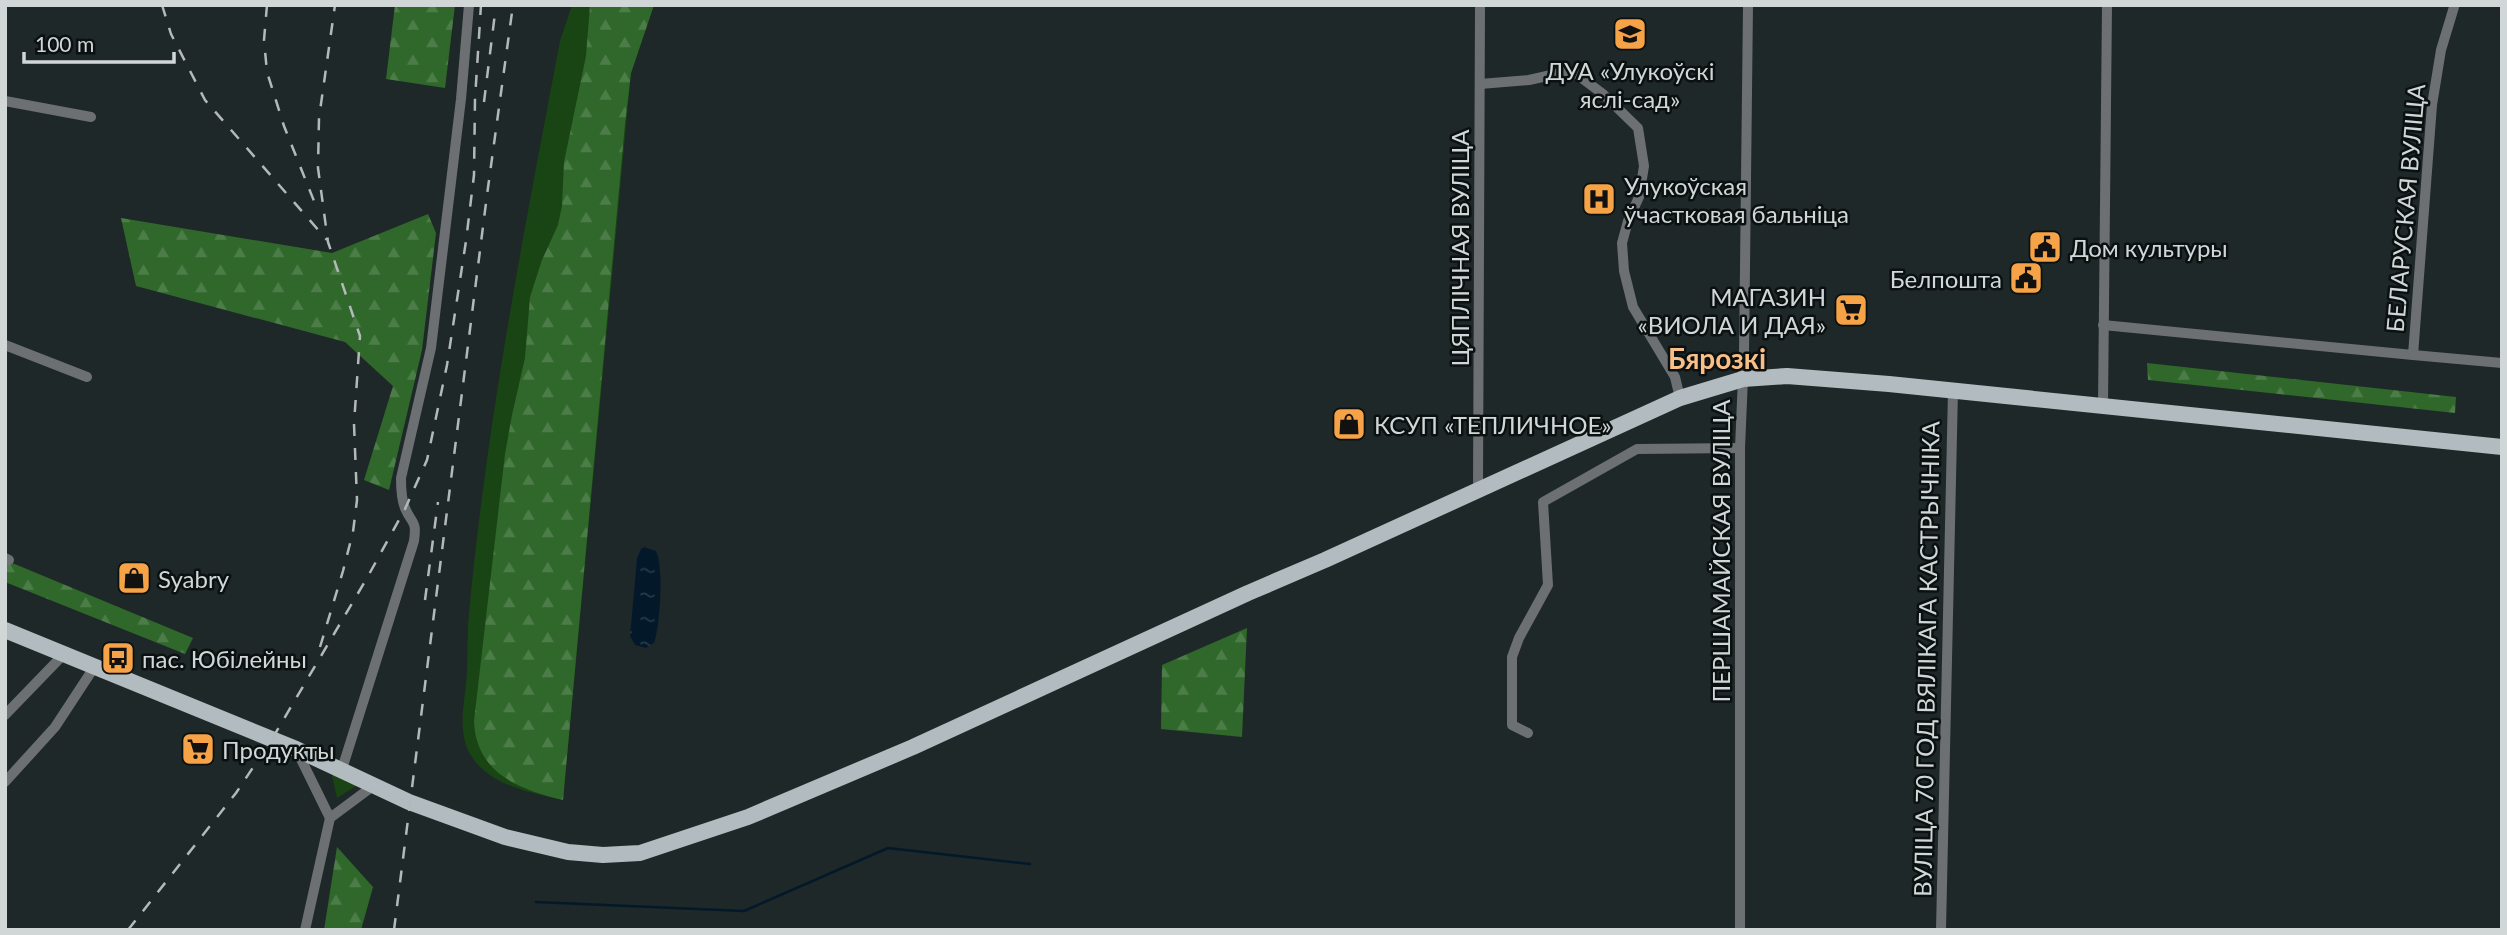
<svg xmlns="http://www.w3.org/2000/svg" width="2507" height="935" font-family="Lato,sans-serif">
	<defs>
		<pattern id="forest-firs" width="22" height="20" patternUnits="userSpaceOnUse" patternTransform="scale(1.75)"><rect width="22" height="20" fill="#2f682a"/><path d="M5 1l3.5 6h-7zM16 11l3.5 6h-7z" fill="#4c7d48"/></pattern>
		<pattern id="water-ripples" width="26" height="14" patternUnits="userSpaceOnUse" patternTransform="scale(1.75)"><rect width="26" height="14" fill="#03192a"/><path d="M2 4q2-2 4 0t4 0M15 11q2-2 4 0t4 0" fill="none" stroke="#273a48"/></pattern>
	</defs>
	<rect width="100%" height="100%" fill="#1e2828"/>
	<g fill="#194515">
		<path d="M572 5H654L631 73 563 800C530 792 489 786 470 754 456 729 466 698 467 671 468 652 467 632 469 613 487 420 524 231 560 41Z"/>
		<polygon points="331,771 359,784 337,798"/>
	</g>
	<g fill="url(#forest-firs)">
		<polygon points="395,5 455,5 445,88 386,79"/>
		<path d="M590 5H654L631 73 625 124 563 800C518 789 476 773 474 721L505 454 512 415 525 358 530 297 542 260 558 225 562 206 564 162 586 56Z"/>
		<polygon points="428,214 436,233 422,350 389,490 364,480 393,386 345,342 136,286 121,218 332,253"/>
		<polygon points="2147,363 2456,397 2455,413 2148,380"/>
		<polygon points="5,560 193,638 185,654 5,582"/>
		<polygon points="1247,628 1242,737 1161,729 1162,665"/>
		<polygon points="337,847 373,887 361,930 324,930"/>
	</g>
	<path fill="url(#water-ripples)" d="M644 547 656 551C664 566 660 627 654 643L646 648 635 645 630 636 637 558 641 549Z"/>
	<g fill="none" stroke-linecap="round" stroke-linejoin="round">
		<polyline stroke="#03192a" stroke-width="2.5" points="536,902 744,911 888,848 1030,864"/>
		<g stroke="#6c7072" stroke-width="10">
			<polyline points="1480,84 1529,80 1569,71 1575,73 1603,94 1638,128 1644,166 1639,197 1628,221 1622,243 1624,271 1633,307 1675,377 1680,398"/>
			<polyline points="5,101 91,117"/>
			<polyline points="2103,325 2413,355 2432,105 2441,50 2454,7"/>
			<polyline points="5,345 87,377"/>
			<polyline points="2413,355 2502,363"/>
			<polyline points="2103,405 2107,5"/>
			<polyline points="1478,491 1480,5"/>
			<polyline points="5,558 9,560"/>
			<polyline points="5,715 64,654"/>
			<polyline points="1528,733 1512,725 1512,657 1519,638 1548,585 1543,502 1637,449 1740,448"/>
			<polyline points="296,749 330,818"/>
			<path d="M342 769 414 541C417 519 412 525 405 508 401 499 401 488 401 478L431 348 461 99 469 5"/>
			<polyline points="5,782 55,727 95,666"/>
			<polyline points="305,930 330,818 373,786"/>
			<polyline points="1740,930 1740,448 1744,354 1748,5"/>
			<polyline points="1941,930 1953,390"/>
		</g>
		<polyline stroke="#b2bbbf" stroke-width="16" points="5,630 296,749 409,802 505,837 568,852 603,855 640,853 748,817 913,747 1248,593 1325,560 1680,398 1743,379 1787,376 1889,384 2502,447"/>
		<g stroke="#b2b9b9" stroke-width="2.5" stroke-dasharray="12 12" stroke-linecap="butt">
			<polyline points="162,5 171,34 205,100 327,240"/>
			<polyline points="267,5 264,40 267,72 284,126 318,211"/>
			<polyline points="484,102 496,5"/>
			<polyline points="425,600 438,502"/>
			<polyline points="320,647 343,571 353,532 357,500 354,424 360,336 328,242 318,168 319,118 335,5"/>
			<polyline points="128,930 236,793 272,739 367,578 405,509 427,460 447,365 466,241 474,175 475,99 481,5"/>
			<polyline points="394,930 487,195 513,5"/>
		</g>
	</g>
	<defs>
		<symbol id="school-square" viewBox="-11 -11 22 22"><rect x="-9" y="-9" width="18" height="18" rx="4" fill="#f6a247" stroke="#0b1010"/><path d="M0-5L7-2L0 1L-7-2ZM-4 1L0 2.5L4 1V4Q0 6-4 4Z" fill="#111"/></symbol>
		<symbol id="hospital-square" viewBox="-11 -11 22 22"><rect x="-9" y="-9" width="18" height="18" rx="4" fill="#f6a247" stroke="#0b1010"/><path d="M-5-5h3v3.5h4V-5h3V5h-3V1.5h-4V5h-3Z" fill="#111"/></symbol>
		<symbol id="civic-square" viewBox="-11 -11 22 22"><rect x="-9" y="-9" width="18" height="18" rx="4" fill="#f6a247" stroke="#0b1010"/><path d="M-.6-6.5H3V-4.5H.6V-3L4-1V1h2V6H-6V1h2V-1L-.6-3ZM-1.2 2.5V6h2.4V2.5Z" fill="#111"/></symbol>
		<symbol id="supermarket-square" viewBox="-11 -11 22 22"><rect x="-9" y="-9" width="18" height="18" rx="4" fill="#f6a247" stroke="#0b1010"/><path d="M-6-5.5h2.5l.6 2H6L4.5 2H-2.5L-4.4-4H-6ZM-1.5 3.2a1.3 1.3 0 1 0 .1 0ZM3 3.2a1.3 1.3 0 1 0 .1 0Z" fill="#111"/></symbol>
		<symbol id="shop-square" viewBox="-11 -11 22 22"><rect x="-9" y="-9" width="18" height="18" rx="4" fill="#f6a247" stroke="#0b1010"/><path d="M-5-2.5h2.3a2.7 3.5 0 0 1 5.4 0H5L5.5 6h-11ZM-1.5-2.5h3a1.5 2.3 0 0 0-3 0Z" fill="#111"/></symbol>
		<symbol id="bus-square" viewBox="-11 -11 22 22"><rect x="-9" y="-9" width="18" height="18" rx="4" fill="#f6a247" stroke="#0b1010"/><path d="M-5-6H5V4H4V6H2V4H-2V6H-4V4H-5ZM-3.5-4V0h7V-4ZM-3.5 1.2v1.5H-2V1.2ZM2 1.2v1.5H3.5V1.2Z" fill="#111"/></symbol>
	</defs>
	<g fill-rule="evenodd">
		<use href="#school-square" x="1611" y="15" width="38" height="38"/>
		<use href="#hospital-square" x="1580" y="180" width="38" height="38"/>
		<use href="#civic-square" x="2026" y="228" width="38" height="38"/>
		<use href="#civic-square" x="2007" y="259" width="38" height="38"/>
		<use href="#supermarket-square" x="1832" y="291" width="38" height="38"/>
		<use href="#shop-square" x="1330" y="405" width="38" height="38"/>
		<use href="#shop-square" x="115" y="559" width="38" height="38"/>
		<use href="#bus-square" x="99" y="639" width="38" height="38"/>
		<use href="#supermarket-square" x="179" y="730" width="38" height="38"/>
	</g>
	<g text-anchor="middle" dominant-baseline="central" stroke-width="5" stroke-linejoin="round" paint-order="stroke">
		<g font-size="24" fill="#d1d7d7" stroke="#0b1010" text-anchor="start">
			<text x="1630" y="70" text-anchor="middle">ДУА «Улукоўскі<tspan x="1630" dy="28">яслі-сад»</tspan></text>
			<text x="1624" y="185">Улукоўская<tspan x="1624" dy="28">ўчастковая бальніца</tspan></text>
			<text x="2070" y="247">Дом культуры</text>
			<text x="2002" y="278" text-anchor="end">Белпошта</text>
			<text x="1826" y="296" text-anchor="end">МАГАЗИН<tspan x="1826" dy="28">«ВИОЛА И ДАЯ»</tspan></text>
			<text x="1374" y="424">КСУП «ТЕПЛИЧНОЕ»</text>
			<text x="158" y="578">Syabry</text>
			<text x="142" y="658">пас. Юбілейны</text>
			<text x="222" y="749">Продукты</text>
		</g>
		<g font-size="24" fill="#d1d7d7" stroke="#0b1010">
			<text transform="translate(2405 208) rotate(-85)">БЕЛАРУСКАЯ ВУЛІЦА</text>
			<text transform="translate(1459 248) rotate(-90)">ЦЯПЛІЧНАЯ ВУЛІЦА</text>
			<text transform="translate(1720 551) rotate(-90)">ПЕРШАМАЙСКАЯ ВУЛІЦА</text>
			<text transform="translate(1926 659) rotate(-89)">ВУЛІЦА 70 ГОД ВЯЛІКАГА КАСТРЫЧНІКА</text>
		</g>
		<g font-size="28" font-weight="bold" fill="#fabf86" stroke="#0b1010">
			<text x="1717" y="358">Бярозкі</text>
		</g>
	</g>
	<rect width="2507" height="935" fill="none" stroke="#d1d7d7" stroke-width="14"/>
	<path d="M24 52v10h150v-10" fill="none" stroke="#d1d7d7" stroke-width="3.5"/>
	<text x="35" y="52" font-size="21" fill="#d1d7d7" stroke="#0b1010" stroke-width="5" paint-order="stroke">100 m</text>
</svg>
